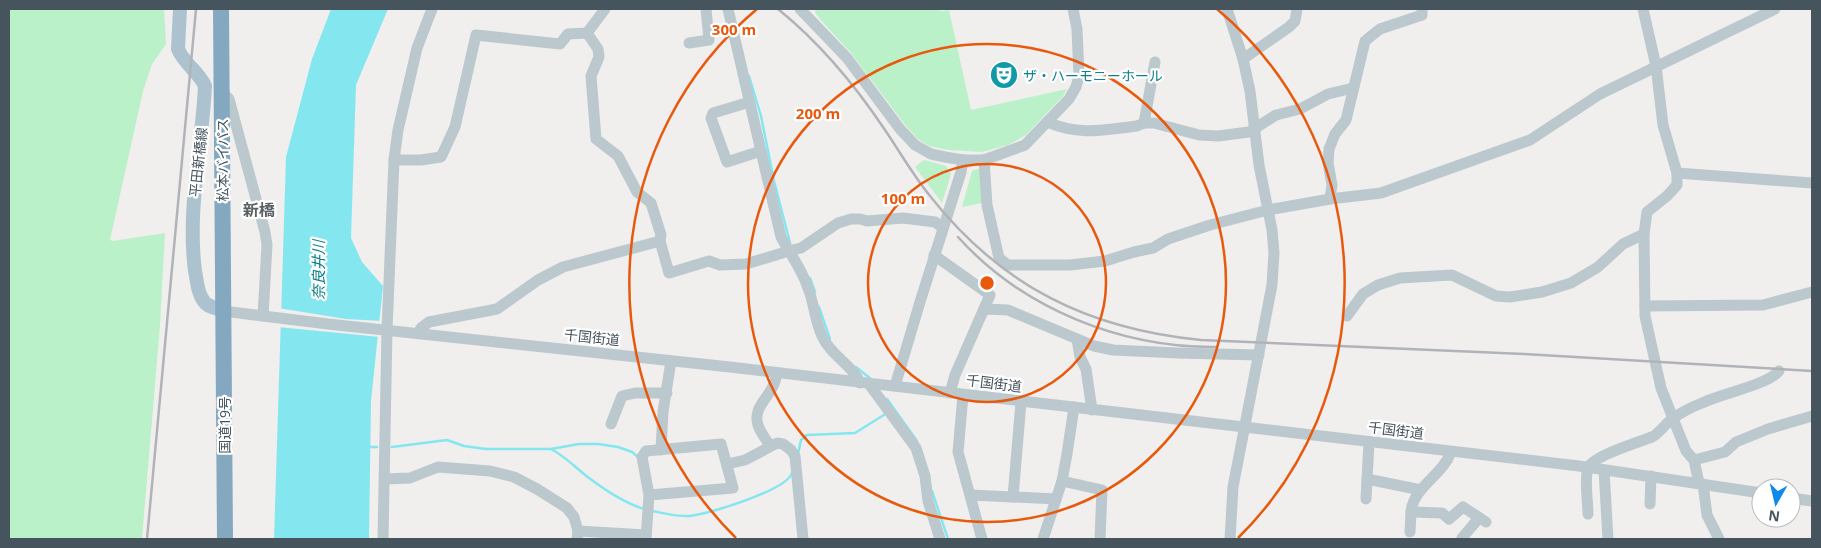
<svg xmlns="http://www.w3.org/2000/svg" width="1821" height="548" font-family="'Open Sans','Noto Sans JP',sans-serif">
	<rect width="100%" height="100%" fill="#f1eeee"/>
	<g fill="#baf1c9">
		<polygon points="9,9 164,9 166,44 152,64 143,91 110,240 113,241 165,233 160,325 142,539 9,539"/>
		<polygon points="816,9 936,9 941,11 949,10 971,110 1067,89 1063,96 1026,135 1008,145 982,152 949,150 929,146 918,139 906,126 851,53 819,18 815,12"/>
		<polygon points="924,160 946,166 951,174 942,203 915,167"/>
		<polygon points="981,168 982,203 962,207 972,171"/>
	</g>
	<polygon fill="#84e7f0" points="331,9 388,9 356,85 351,238 362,262 383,286 371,401 369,539 274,539 286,157 312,59"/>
	<polygon fill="#f1eeee" points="278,308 346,319 382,321 380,337 278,327"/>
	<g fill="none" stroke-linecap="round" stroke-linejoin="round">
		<g stroke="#84e7f0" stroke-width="2.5">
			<polyline points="749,76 761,116 774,181 790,243"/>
			<polyline points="810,278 815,292"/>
			<polyline points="819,307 830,339"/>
			<polyline points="856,367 871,379"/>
			<polyline points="887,399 917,441"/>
			<polyline points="369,447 377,447"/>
			<polyline points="392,447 447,440 464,446 486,449 551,449 579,444 598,444 618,447 632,452 638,457"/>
			<path d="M551 449C566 457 576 468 589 478 605 490 624 503 644 509"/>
			<polyline points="798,454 801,440 807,435 855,433 887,413"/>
			<polyline points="932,491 948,539"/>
			<path d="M652 511C664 513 677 517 690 516 709 514 787 490 792 473"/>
		</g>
		<g stroke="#bbc8ce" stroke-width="11">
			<path d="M728 9 781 237C790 254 802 269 808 288 814 303 815 321 822 336 831 356 852 364 860 383"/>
			<polyline points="800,9 847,58 900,129 915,145 931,154 945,157 963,160 984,160 1025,145 1069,99 1076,87 1079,76 1077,29 1073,9"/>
			<polyline points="1227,9 1243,59 1250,91 1259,165 1272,230 1274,253 1272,285 1233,487 1230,539"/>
			<polyline points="1643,9 1656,66 1663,125 1677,173 1677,185 1667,196 1647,212 1644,234 1645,316 1661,388 1686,451 1694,460 1699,483"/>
			<polyline points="587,33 598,49 599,57 591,76 596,139 618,156 637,192 651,203 661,235 660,241 669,273 709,261 720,265 746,264 792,250 801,248 838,223 851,219 860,219 867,221 903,218 935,222 943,228"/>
			<polyline points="689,43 709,40 706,9"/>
			<polyline points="1243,59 1289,27 1295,21 1297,9"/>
			<polyline points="222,92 229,99 265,232 267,245 263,316"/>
			<polyline points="750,102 713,113 711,118 727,162 761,151"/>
			<path d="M1047 122C1080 136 1103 130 1137 126L1144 123H1154L1199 135 1218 136 1249 132 1276 115 1300 109 1328 94 1353 88"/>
			<polyline points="1144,123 1155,62"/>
			<polyline points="394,160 421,160 441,157 455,127 476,35 560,44 568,34 587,33 605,9"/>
			<polyline points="984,160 987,205 999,258 1008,265 1070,265 1105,261 1134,252 1153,248 1168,239 1210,225 1268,210 1330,199 1381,193 1530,140 1600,94 1775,9"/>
			<polyline points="1677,173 1812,183"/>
			<polyline points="1330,199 1332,185 1328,163 1329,149 1335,134 1346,120 1365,41 1380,29 1422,15 1422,9"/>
			<polyline points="934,255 990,295 955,375 950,393"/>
			<polyline points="1645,306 1763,305 1812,292"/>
			<polyline points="984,309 1008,310 1094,346 1113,350 1178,353 1259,355"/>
			<polyline points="223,311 328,324 730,367 1579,466 1761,493"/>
			<polyline points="1347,316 1363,294 1378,285 1400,278 1452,275 1496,296 1510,297 1542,292 1571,283 1598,267 1623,244 1644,234"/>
			<polyline points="418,333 421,328 429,322 497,309 538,280 563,267 660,241"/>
			<polyline points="1077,339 1080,357 1086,369 1092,410"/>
			<polyline points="869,384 916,448 925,476 928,501 940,539"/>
			<polyline points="895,386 920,302 961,172 963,160"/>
			<polyline points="963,395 958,452 982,539"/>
			<polyline points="611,424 622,396 635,393 667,393"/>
			<path d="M770 446C766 439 760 432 758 425 753 409 766 400 772 388 775 384 776 378 777 373"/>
			<polyline points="661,450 663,412 671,361"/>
			<path d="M1451 452C1443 475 1413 487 1411 512L1442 513 1449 519 1463 507 1486 522"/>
			<polyline points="1694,460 1725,452 1736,442 1768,429 1812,416"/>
			<polyline points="727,464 745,460 777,443 783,444 791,450 795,456 803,539"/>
			<polyline points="1604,470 1608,539"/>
			<polyline points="385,479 410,478 438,467 490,471 514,477 537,489 567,508 574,517 578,531 577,539"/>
			<polyline points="1367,479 1421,490"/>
			<polyline points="1062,481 1102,490 1100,539"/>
			<polyline points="1703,484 1707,515 1719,539"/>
			<polyline points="971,495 1056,499"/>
			<polyline points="1013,497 1021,402"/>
			<polyline points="1791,498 1812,501"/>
			<polyline points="1366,499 1369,442"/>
			<polyline points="1650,504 1651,476"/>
			<path d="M1588 514C1588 500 1584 481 1588 468 1592 456 1639 442 1652 437 1660 433 1665 424 1672 419 1680 413 1692 407 1702 403 1720 394 1767 385 1779 371"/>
			<polyline points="578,531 646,535"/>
			<polyline points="1410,532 1411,512"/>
			<polyline points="383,539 387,330 394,160 398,130 417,48 432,9"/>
			<polyline points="646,539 649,495 642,457 646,451 721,444 733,488 649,495"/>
			<polyline points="1043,539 1062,481 1067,454 1074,407"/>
			<polyline points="1464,539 1462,538 1479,518"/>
		</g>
		<path stroke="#acc2cf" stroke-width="14" d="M180 9 178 49C184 64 199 72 205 86 202 148 187 209 195 271 197 280 197 292 203 300 207 307 216 308 223 311"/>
		<polyline stroke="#83a8c0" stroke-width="16" points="221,9 225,539"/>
		<g stroke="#b0b4b9" stroke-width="2.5">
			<path d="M778 9C820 43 855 85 885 130 900 152 913 175 930 196 1001 286 1088 329 1201 340L1524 354 1812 371"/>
			<path d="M958 237C1023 309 1121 348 1217 347"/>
			<polyline points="147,539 196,9"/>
		</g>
	</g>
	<g fill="none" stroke="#e8590c" stroke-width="2.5">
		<circle cx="987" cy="283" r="119"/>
		<circle cx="987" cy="283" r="239"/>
		<path d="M736 538A358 358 0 0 1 757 9M1217 9A358 358 0 0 1 1238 538"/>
	</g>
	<defs>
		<symbol id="theatre-disc" viewBox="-11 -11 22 22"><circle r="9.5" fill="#0f9aa8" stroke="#fff"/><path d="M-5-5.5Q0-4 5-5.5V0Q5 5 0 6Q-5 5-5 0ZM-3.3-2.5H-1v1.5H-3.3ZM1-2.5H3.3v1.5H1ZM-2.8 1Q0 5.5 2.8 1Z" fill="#fff"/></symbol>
	</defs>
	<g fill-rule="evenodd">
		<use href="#theatre-disc" x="988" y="59" width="32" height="32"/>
	</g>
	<g text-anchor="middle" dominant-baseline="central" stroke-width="4.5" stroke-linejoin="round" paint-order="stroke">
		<g font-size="14" fill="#0d838f" stroke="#fff" text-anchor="start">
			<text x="1023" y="75">ザ・ハーモニーホール</text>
		</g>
		<g font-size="14" fill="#45545d" stroke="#fff">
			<text transform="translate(222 160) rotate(-90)">松本バイパス</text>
			<text transform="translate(198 162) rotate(-84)">平田新橋線</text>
			<text transform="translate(592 337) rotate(6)">千国街道</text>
			<text transform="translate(994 383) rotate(7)">千国街道</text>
			<text transform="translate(224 425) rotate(-90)">国道19号</text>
			<text transform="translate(1396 430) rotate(7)">千国街道</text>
		</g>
		<g font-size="15" font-style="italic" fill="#087d88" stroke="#fff">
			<text transform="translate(318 270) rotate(-90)">奈良井川</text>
		</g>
		<g font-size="16" font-weight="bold" fill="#5a6064" stroke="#fff">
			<text x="259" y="210">新橋</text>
		</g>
	</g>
	<circle cx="987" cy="283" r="8" fill="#e8590c" stroke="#fff" stroke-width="2.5"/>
	<g font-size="15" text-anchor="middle" font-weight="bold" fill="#e8590c" stroke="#fff" stroke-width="4.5" stroke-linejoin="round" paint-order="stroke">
		<text x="734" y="35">300 m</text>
		<text x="818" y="119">200 m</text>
		<text x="903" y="204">100 m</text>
	</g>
	<rect width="1821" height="548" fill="none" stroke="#45545d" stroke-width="20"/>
	<g transform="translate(1776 503) rotate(188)"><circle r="24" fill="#ffffff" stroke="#b5bbbe"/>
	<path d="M0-4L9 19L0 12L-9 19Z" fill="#0f89ea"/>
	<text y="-8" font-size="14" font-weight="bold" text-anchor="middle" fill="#45545d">N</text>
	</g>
</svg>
